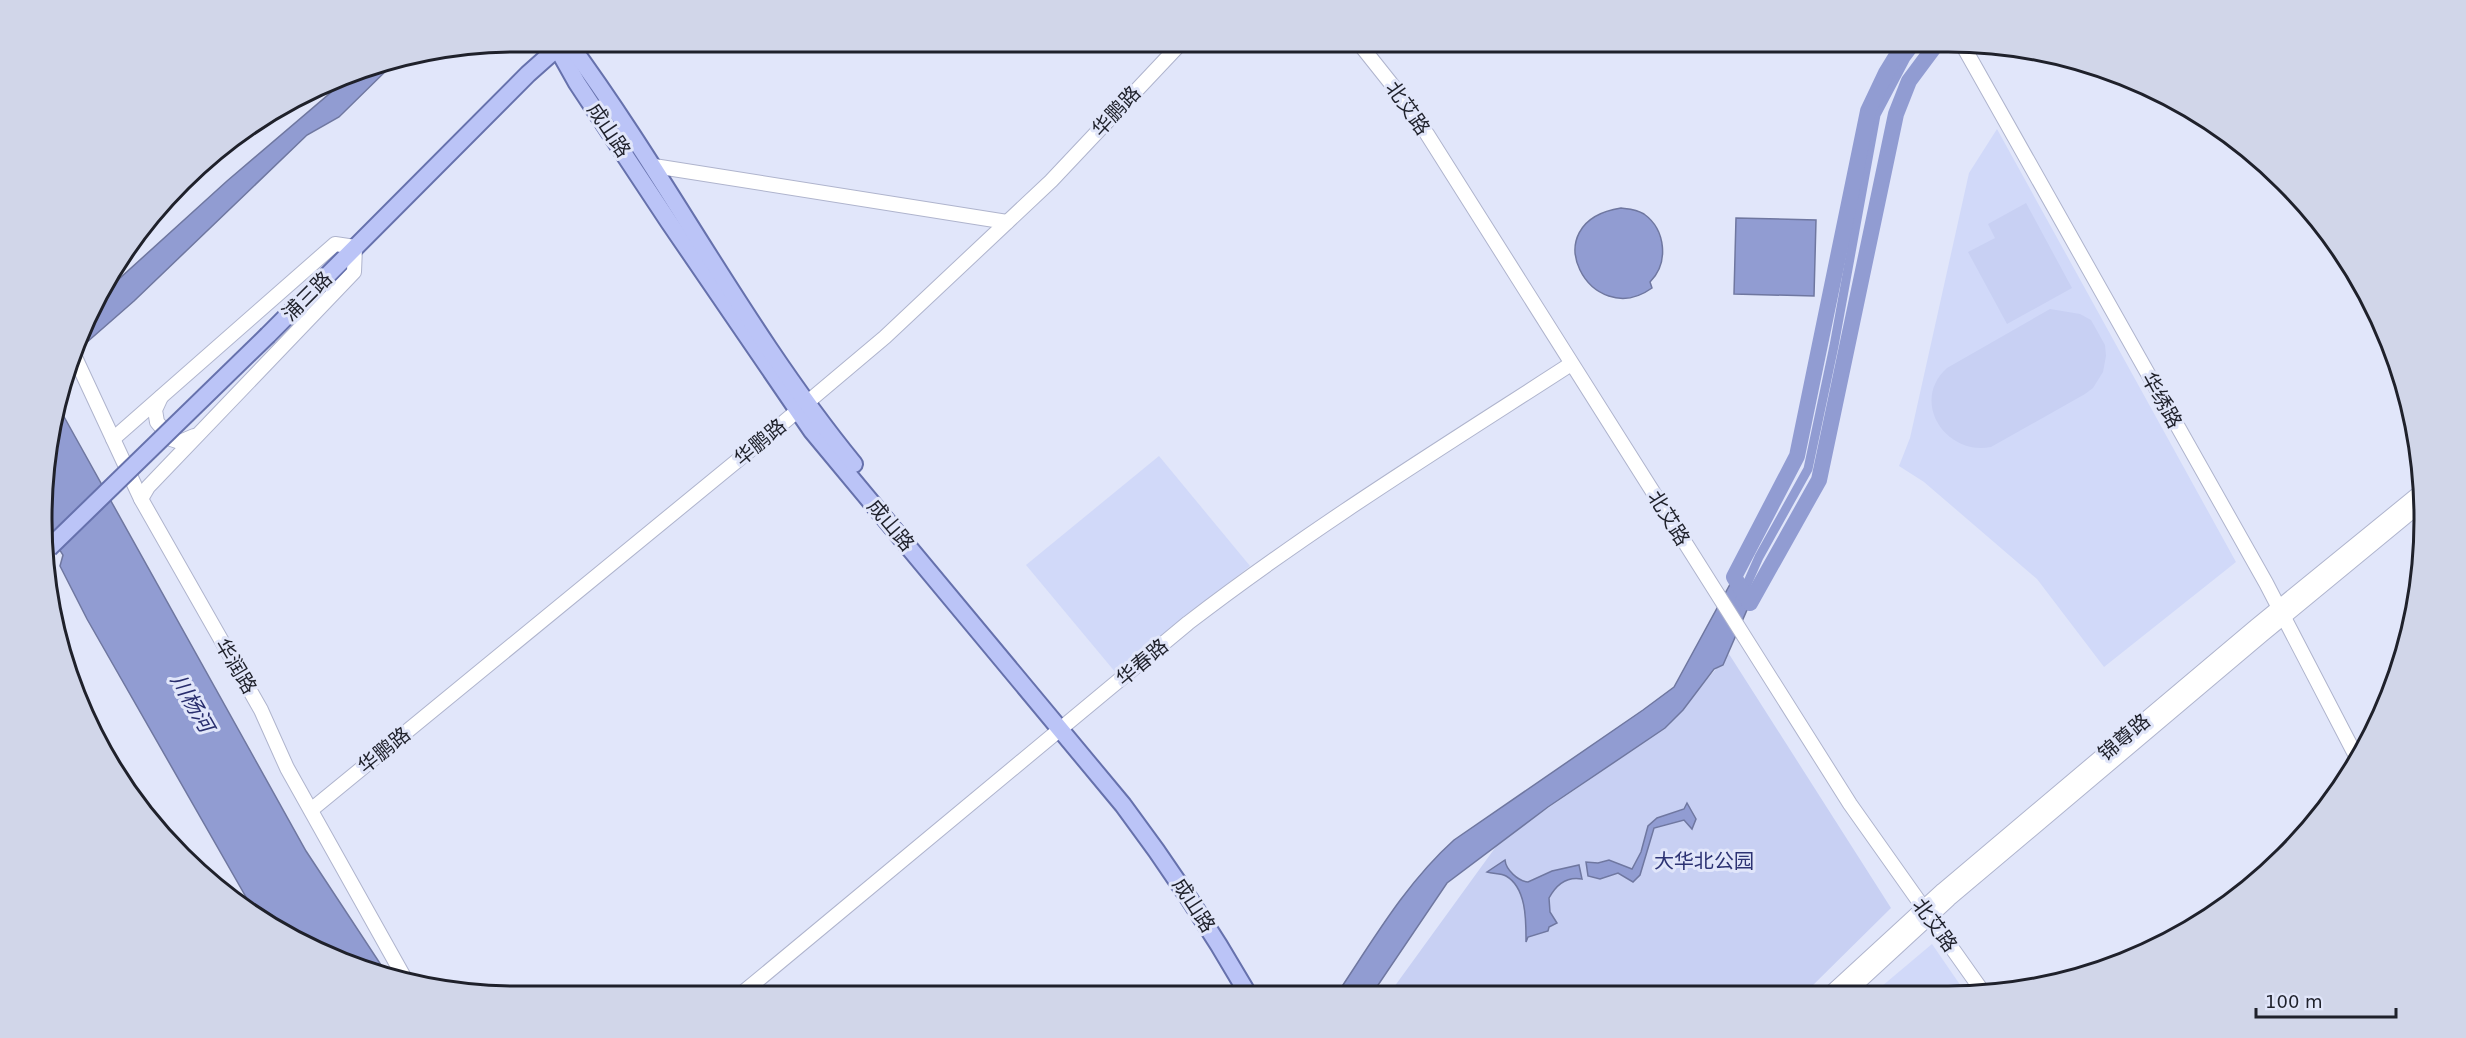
<svg xmlns="http://www.w3.org/2000/svg" width="2466" height="1038" font-family="'DejaVu Sans','Noto Sans SC',sans-serif">
	<rect width="100%" height="100%" fill="#e1e6fa"/>
	<g fill="#d1d9f9">
		<polygon points="1997,129 2236,562 2104,667 2037,579 1924,482 1899,466 1910,438 1969,173"/>
		<polygon points="1159,456 1250,566 1116,673 1026,565"/>
		<polygon points="1932,944 1965,992 1875,992"/>
	</g>
	<g fill="#c8d0f3">
		<polygon points="2026,203 2072,288 2007,324 1968,252 1995,238 1988,224"/>
		<path d="M2050 309 2080 314 2091 320 2105 345 2106 356 2103 372 2093 388 2085 394 1991 447C1945 456 1910 401 1947 368Z"/>
		<polygon points="1729,654 1891,908 1806,992 1389,994 1500,841 1665,728"/>
	</g>
	<g fill="#919cd2" stroke="#6f77a0" stroke-width="1.5">
		<polygon points="394,63 339,117 307,135 134,301 86,343 70,361 98,298 227,181 355,72 365,67"/>
		<path d="M1621 208C1629 209 1636 209 1644 214 1666 230 1669 263 1650 282L1652 288C1591 332 1531 222 1621 208Z"/>
		<polygon points="1736,218 1816,220 1814,296 1734,294"/>
		<polygon points="58,406 306,851 387,974 366,971 254,911 87,619 60,566 63,555 49,533 46,456"/>
		<path d="M1734 577 1750 603 1723 665 1714 669 1683 710 1665 728 1548 807 1447 883 1372 994H1337C1373 940 1406 883 1454 840L1643 710 1674 687Z"/>
		<polygon points="1687,803 1696,819 1692,829 1684,820 1654,828 1640,875 1633,882 1618,873 1600,879 1588,876 1586,862 1598,863 1609,860 1632,869 1641,852 1648,826 1657,818 1684,809"/>
		<path d="M1505 860C1506 870 1518 881 1528 882L1552 871 1579 865 1582 879C1566 876 1556 885 1549 898L1550 912 1557 923 1549 927 1548 931 1528 937 1526 942C1526 922 1527 888 1506 876 1501 873 1493 874 1487 872Z"/>
	</g>
	<g fill="none" stroke-linecap="round" stroke-linejoin="round">
		<polyline stroke="#919cd2" stroke-width="9" points="1739,602 1759,557 1808,469 1834,346 1876,115 1906,58 1918,42"/>
		<polyline stroke="#919cd2" stroke-width="16" points="1905,42 1886,73 1868,111 1797,456 1734,577 1750,603 1819,480 1896,114 1909,81 1938,42"/>
		<defs>
			<g id="minor">
				<polyline points="1358,42 1393,86 1427,134 1850,804 1983,992"/>
				<polyline points="1962,44 2266,583 2357,758"/>
				<polyline points="654,166 1007,222"/>
				<polyline points="73,353 141,499 261,710 287,768 404,977"/>
				<polyline points="161,397 155,410 157,422 171,439 180,442 194,436"/>
				<polyline points="113,439 335,244 355,247 354,272 148,487 141,499"/>
				<polyline points="311,810 771,433 885,337 1051,181 1182,42"/>
				<polyline points="1832,992 1943,890 2256,626 2423,490"/>
				<polyline points="1848,992 1949,899 2262,635 2422,503"/>
				<path d="M740 995 1188 623C1310 529 1441 448 1571 364"/>
			</g>
			<g id="major">
				<path d="M554 42 577 83 669 222 812 431 1123 805C1169 866 1210 928 1248 994"/>
				<path d="M568 42C669 179 746 332 854 464"/>
				<polyline points="268,335 528,74 564,42"/>
			</g>
		</defs>
		<use href="#minor" stroke="#afb4cd" stroke-width="16"/>
		<use href="#major" stroke="#6671ac" stroke-width="20"/>
		<use href="#minor" stroke="#fff" stroke-width="14"/>
		<use href="#major" stroke="#bbc4f7" stroke-width="16"/>
		<defs>
			<polyline id="major-bridge" points="49,548 268,335"/>
		</defs>
		<use href="#major-bridge" stroke="#6671ac" stroke-width="20" stroke-linecap="butt"/>
		<use href="#major-bridge" stroke="#bbc4f7" stroke-width="16"/>
	</g>
	<g text-anchor="middle" dominant-baseline="central" stroke-width="6" stroke-linejoin="round" paint-order="stroke">
		<g font-size="20" fill="#1f212b" stroke="#e1e6fa">
			<text transform="translate(1408 108) rotate(55)">北艾路</text>
			<text transform="translate(1116 111) rotate(-47)">华鹏路</text>
			<text transform="translate(609 130) rotate(56)">成山路</text>
			<text transform="translate(307 296) rotate(-45)">浦三路</text>
			<text transform="translate(2162 400) rotate(61)">华绣路</text>
			<text transform="translate(760 442) rotate(-40)">华鹏路</text>
			<text transform="translate(1669 518) rotate(58)">北艾路</text>
			<text transform="translate(891 525) rotate(50)">成山路</text>
			<text transform="translate(1142 662) rotate(-40)">华春路</text>
			<text transform="translate(236 666) rotate(59)">华润路</text>
			<text transform="translate(2124 737) rotate(-40)">锦尊路</text>
			<text transform="translate(384 750) rotate(-39)">华鹏路</text>
			<text transform="translate(1194 905) rotate(57)">成山路</text>
			<text transform="translate(1935 925) rotate(54)">北艾路</text>
		</g>
		<g font-size="20" fill="#2d3373" stroke="#e1e6fa">
			<text x="1704" y="861">大华北公园</text>
		</g>
		<g font-size="21" font-style="italic" fill="#282d6d" stroke="#e1e6fa">
			<text transform="translate(192 703) rotate(60)">川杨河</text>
		</g>
	</g>
	<path d="M0 0H2466V1038H0ZM518 52H1948A466 466 0 0 1 2414 518V520A466 466 0 0 1 1948 986H518A466 466 0 0 1 52 520V518A466 466 0 0 1 518 52Z" fill="#d1d6e9" fill-rule="evenodd"/>
	<path fill="none" stroke="#1f212b" stroke-width="3" d="M518 52H1948A466 466 0 0 1 2414 518V520A466 466 0 0 1 1948 986H518A466 466 0 0 1 52 520V518A466 466 0 0 1 518 52Z"/>
	<path d="M2256 1008v9h140v-9" fill="none" stroke="#1f212b" stroke-width="3"/>
	<text x="2265" y="1008" font-size="18" fill="#1f212b" stroke="#e1e6fa" stroke-width="4.5" paint-order="stroke">100 m</text>
</svg>
